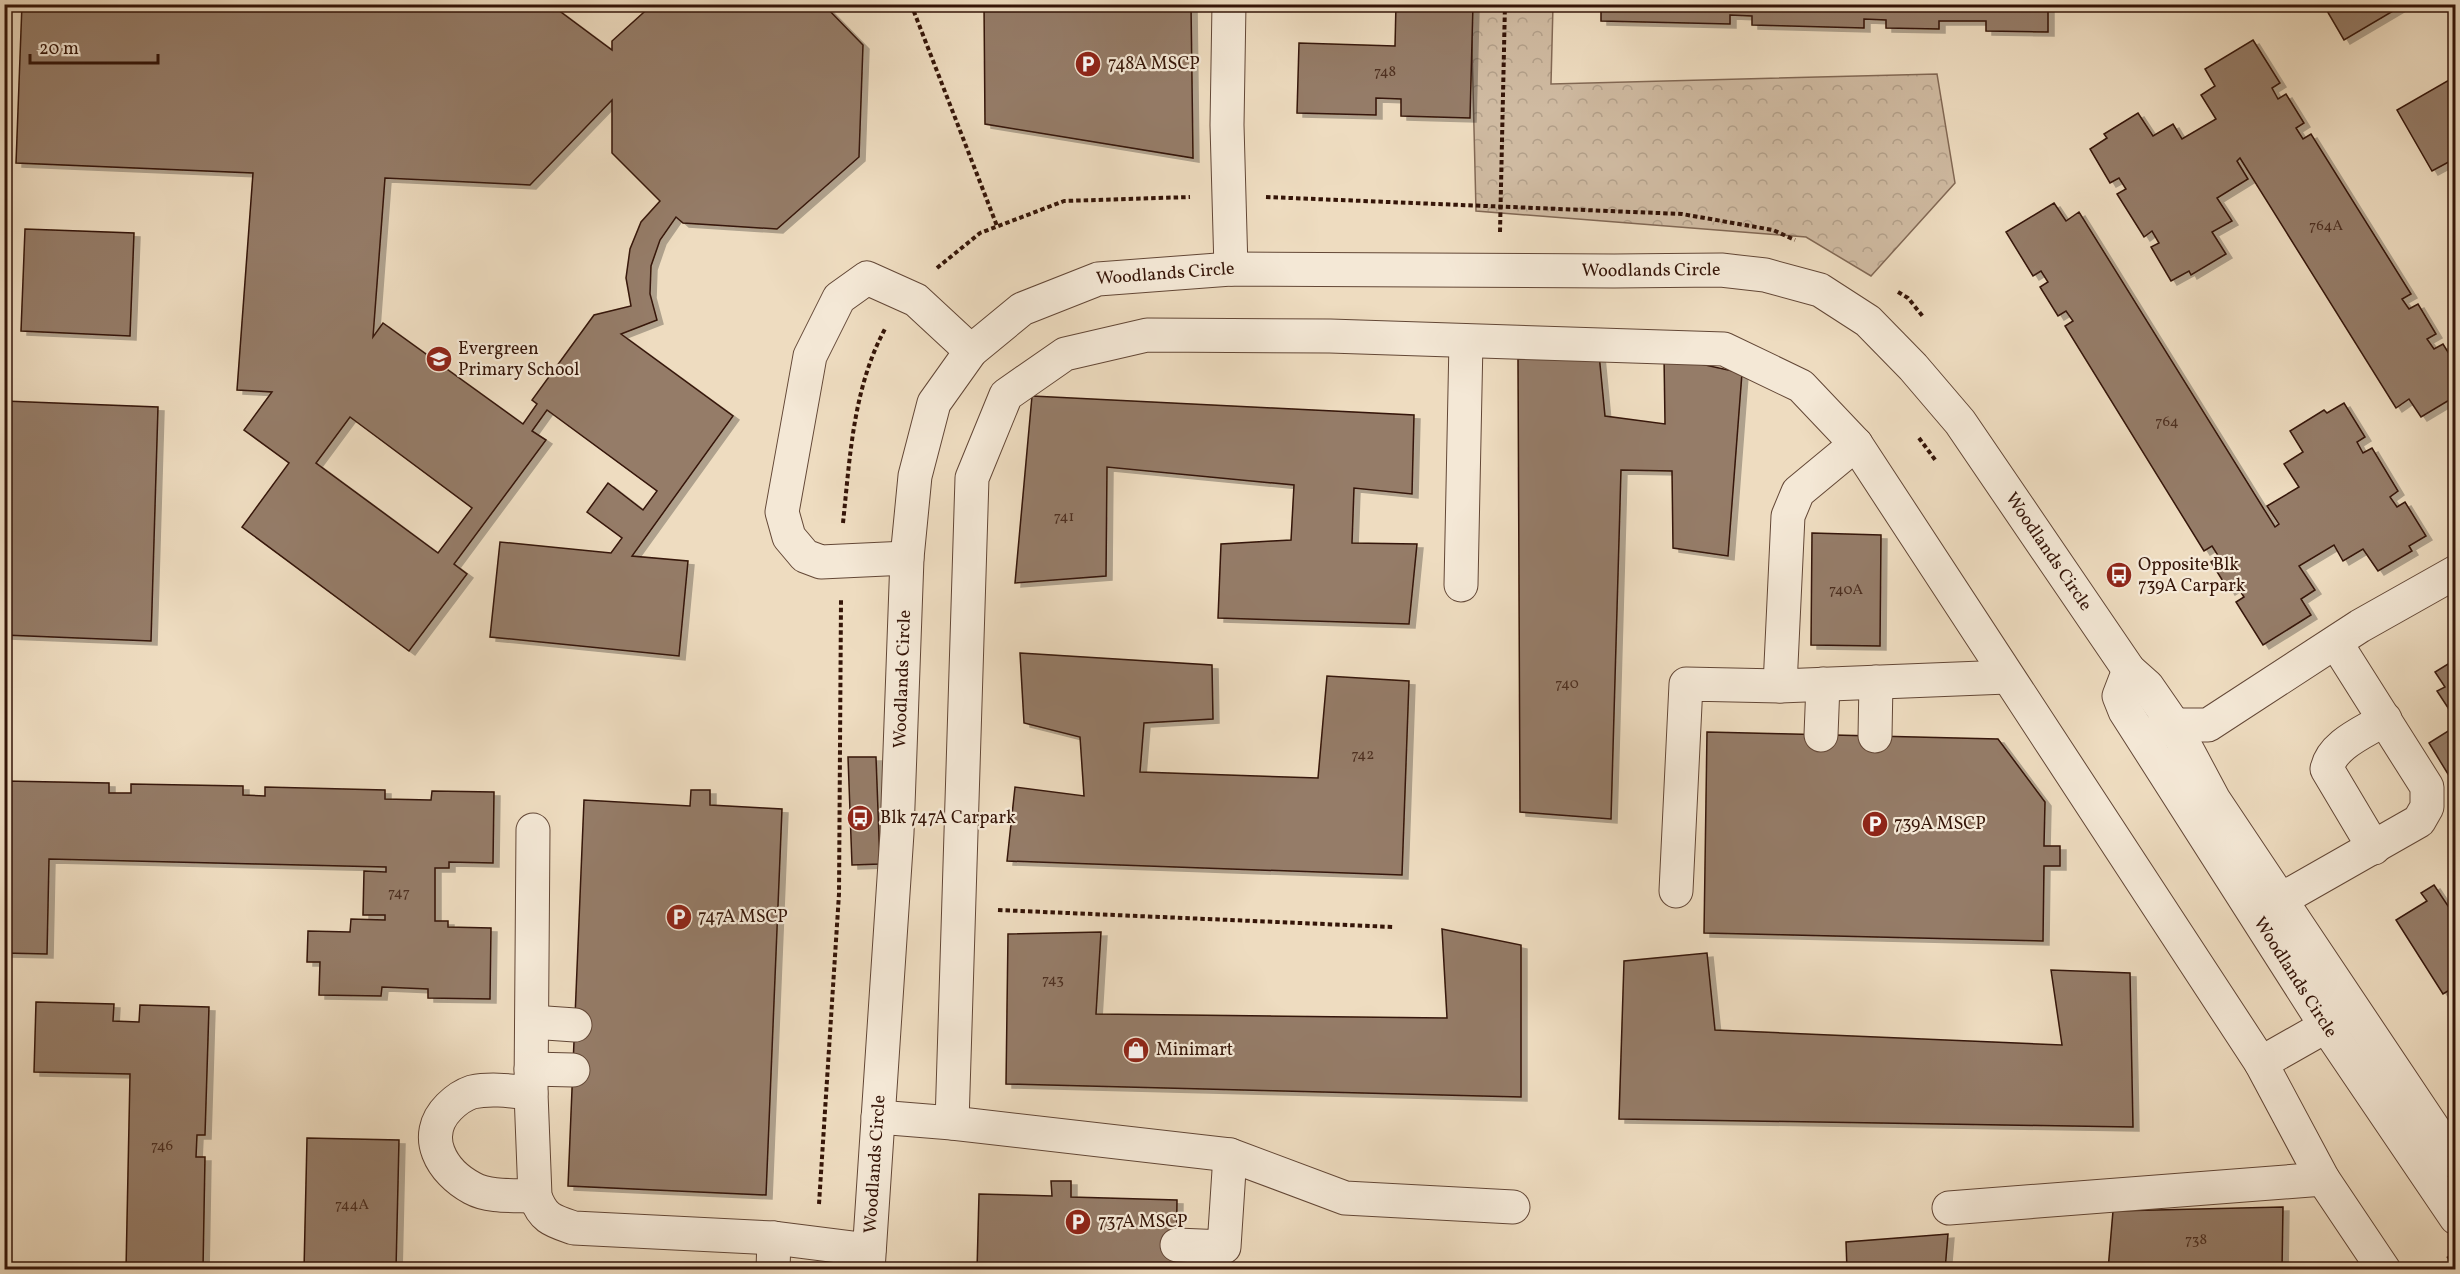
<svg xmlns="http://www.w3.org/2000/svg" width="2460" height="1274" font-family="Vollkorn,serif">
	<defs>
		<pattern id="park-crowns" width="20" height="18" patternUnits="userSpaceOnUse" patternTransform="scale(1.5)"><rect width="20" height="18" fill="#cfbaa1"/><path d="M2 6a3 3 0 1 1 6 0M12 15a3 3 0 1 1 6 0" fill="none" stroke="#b29f89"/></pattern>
		<filter id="shadow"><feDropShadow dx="6" dy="4" stdDeviation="0" flood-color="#0004"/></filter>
	</defs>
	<rect width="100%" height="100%" fill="#eedcc0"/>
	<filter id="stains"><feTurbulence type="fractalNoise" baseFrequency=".00333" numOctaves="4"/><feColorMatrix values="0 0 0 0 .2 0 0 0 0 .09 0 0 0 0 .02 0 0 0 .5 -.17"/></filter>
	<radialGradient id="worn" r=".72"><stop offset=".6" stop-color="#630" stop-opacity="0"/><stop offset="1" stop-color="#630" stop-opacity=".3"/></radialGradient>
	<polygon fill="url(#park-crowns)" stroke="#826854" stroke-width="1.5" points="1471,5 1553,5 1551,84 1937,74 1955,183 1871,276 1806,237 1476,211"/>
	<g fill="#957c68" stroke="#351508" stroke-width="1.5" fill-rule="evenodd" filter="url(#shadow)">
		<path d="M22 4H550L612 50V41L653 4H823L863 45 859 157 777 229 683 223 676 217 660 240 651 266 650 294 657 320 621 334 733 416 632 556 688 561 679 656 490 637 500 542 611 553 622 538 587 512 608 483 643 510 657 491 547 410 532 431 546 440 454 564 467 574 409 651 242 527 289 463 244 430 272 392 237 390 253 173 16 163ZM612 100V153L660 201 641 222 630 249 626 278 631 306 594 315 532 400 537 404 523 424 383 323 373 337 385 178 530 185ZM350 417 472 508 438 553 316 463Z"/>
		<polygon points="984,4 1191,4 1193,158 985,124"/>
		<polygon points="1396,4 1473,4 1470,118 1401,116 1401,99 1376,98 1376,115 1297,113 1299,43 1395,46"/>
		<polygon points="1601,4 2048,4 2048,32 1986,31 1986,21 1939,21 1939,29 1886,28 1886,20 1864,19 1864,28 1752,25 1752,16 1730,15 1730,24 1601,21"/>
		<polygon points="2323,4 2405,4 2344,40"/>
		<polygon points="2253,40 2280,83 2272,88 2278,99 2286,94 2304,123 2296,128 2303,139 2311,134 2411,294 2402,299 2409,309 2418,304 2436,334 2427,339 2434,349 2443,344 2456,365 2456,396 2421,417 2409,399 2396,408 2240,158 2237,161 2248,179 2217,198 2232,221 2212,232 2226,254 2191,275 2189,271 2171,281 2151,247 2159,243 2152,231 2144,237 2117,194 2126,189 2119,178 2110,183 2090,149 2107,138 2104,134 2138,113 2153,136 2173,124 2182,139 2216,119 2201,95 2215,86 2205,69"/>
		<polygon points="2456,76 2456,158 2432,171 2397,110"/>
		<polygon points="2054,203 2066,221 2079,212 2275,527 2279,524 2267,506 2299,487 2284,464 2303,452 2290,431 2324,410 2327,413 2344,403 2365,437 2357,442 2363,453 2372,448 2398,491 2390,497 2397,507 2405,502 2426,536 2409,546 2412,551 2378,571 2363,549 2343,561 2334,545 2299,566 2315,590 2301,599 2311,615 2263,645 2236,602 2244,597 2237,586 2229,591 2211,562 2219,557 2212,546 2204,551 2065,326 2073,321 2066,311 2058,316 2040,287 2048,282 2041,271 2033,276 2006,232"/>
		<polygon points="25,229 134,233 130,336 21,331"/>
		<polygon points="1599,354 1605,416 1665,424 1664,356 1742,373 1728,556 1673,548 1672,471 1621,470 1611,819 1520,812 1518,359"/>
		<polygon points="1032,396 1414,415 1412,494 1354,488 1352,543 1417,544 1409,624 1218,618 1221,544 1291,540 1294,485 1107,467 1106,576 1015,583"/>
		<polygon points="4,401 158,407 151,641 4,635"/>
		<polygon points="1812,533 1881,535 1880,646 1811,645"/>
		<polygon points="1020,653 1212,665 1213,719 1144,723 1140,772 1318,778 1327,676 1409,681 1402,875 1007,861 1015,787 1084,796 1080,737 1024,723"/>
		<polygon points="2456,659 2456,720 2437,691 2445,687 2435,672"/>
		<polygon points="2456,726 2456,776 2451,779 2429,743"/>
		<polygon points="1707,732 1998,739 2045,802 2044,846 2060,846 2060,866 2044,866 2043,941 1704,933"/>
		<polygon points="848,757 876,757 880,864 852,865"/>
		<polygon points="4,781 109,783 109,793 131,793 131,784 243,786 243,795 265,796 265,787 385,790 385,799 431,800 432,791 494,792 493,863 449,862 449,868 435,868 435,921 448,921 448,927 491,928 490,999 428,998 428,989 382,987 381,996 319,995 320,962 307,962 308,931 350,932 351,919 385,920 385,915 363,915 364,871 386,872 386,867 49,859 47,954 4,953"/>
		<polygon points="691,790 710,790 710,805 782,809 766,1195 568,1186 584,800 690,806"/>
		<polygon points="2434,885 2448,906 2456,901 2456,986 2443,994 2396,920 2427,901 2421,893"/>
		<polygon points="1442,929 1521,945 1521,1097 1006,1084 1008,934 1101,932 1096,1014 1447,1018"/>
		<polygon points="1707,953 1715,1030 2062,1045 2051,970 2130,973 2133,1127 1619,1119 1624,961"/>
		<polygon points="36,1002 114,1004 113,1021 139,1022 140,1005 209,1007 205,1135 197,1135 196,1157 205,1157 203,1269 126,1270 130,1074 34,1072"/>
		<polygon points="307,1138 399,1140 396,1270 304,1270"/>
		<polygon points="1051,1181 1071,1181 1071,1197 1177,1200 1176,1270 977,1270 979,1194 1052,1196"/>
		<polygon points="2283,1207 2282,1270 2108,1270 2113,1211"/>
		<polygon points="1948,1234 1945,1270 1847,1270 1846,1242"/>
		<polygon points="29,1265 60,1266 60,1270 28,1270"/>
	</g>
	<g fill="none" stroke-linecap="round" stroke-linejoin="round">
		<defs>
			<g id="minor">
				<polyline points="1229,4 1227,125 1231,269"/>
				<polyline points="907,558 821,562 805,556 789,537 782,512 810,356 839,298 867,278 916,300 971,351"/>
				<polyline points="1461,585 1466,341"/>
				<path id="s1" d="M2129 670 2119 696 2125 711 2326 1026 2456 1218"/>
				<polyline points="1780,686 1788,516 1798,492 1856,444"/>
				<polyline points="2156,732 2174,725 2208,725 2360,626 2456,572"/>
				<polyline points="1821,735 1823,684"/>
				<polyline points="1875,736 1876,682"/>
				<path d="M533 830 531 1093 535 1196C543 1219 553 1221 574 1228L774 1238 869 1250"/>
				<path d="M2374 848 2327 769C2332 744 2365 732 2385 719"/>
				<polyline points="1676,891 1686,684 1780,686 2007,677"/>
				<polyline points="2282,899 2419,821 2427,807 2427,787 2336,643"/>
				<polyline points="532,1022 575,1025"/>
				<polyline points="2261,1063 2344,1016"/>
				<polyline points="531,1069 573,1070"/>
				<path d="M531 1093C512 1091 491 1088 472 1092 463 1095 455 1101 449 1107 420 1136 442 1172 472 1188 490 1198 515 1195 535 1196"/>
				<polyline points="878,1117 952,1123 1230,1155 1345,1198 1513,1207"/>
				<polyline points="952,1123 972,478 1006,395 1065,354 1147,335 1330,336 1724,349 1801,386 1856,444 2261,1063 2323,1179 2384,1270"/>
				<polyline points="1949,1208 2323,1179"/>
				<polyline points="1177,1245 1224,1247 1230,1155"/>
				<polyline points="773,1270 774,1238"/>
				<path id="s2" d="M868 1270 897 833 907 558 915 476 934 403 971 351 1022 309 1098 279 1231 269 1614 271 1721 270 1765 275 1820 290 1868 321 1913 367 1960 422 2129 670 2147 686 2174 725 2214 800 2456 1162"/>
			</g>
		</defs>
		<use href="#minor" stroke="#634736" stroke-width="35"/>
		<g stroke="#351508" stroke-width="4" stroke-dasharray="4.5 3" stroke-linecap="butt">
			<polyline points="911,4 997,226"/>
			<polyline points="1266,197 1682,214 1773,230 1795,240"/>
			<polyline points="1500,232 1505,4"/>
			<polyline points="937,268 980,233 1064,201 1190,197"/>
			<polyline points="1898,292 1908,298 1924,318"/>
			<polyline points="1919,438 1936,461"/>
			<path d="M843 523C850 457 853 387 886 327"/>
			<polyline points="998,910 1393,927"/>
			<polyline points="819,1204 839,894 841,600"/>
			<polyline points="2448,1256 2456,1268"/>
		</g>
		<use href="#minor" stroke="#f4e8d6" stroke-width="33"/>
	</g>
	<defs>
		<symbol id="parking-disc" viewBox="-11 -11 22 22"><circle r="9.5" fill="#8f2418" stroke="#f4e8d6"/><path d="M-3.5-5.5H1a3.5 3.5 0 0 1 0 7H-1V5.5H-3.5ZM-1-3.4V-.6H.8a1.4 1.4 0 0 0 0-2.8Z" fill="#fff"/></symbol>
		<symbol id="school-disc" viewBox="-11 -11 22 22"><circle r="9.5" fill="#8f2418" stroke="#f4e8d6"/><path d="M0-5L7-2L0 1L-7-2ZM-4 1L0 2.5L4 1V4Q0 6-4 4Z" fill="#fff"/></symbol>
		<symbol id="bus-disc" viewBox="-11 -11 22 22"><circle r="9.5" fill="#8f2418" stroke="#f4e8d6"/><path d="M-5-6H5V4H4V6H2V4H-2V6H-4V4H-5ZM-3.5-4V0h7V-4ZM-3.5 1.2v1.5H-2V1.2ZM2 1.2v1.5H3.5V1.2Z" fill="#fff"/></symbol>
		<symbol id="shop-disc" viewBox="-11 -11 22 22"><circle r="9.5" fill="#8f2418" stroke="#f4e8d6"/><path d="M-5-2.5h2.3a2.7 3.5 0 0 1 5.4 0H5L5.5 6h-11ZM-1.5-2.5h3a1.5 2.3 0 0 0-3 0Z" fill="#fff"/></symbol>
	</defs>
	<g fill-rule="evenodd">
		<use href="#parking-disc" x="1073" y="49" width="30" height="30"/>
		<use href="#school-disc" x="424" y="344" width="30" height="30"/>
		<use href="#bus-disc" x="2104" y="560" width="30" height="30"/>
		<use href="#bus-disc" x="845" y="803" width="30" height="30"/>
		<use href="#parking-disc" x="1860" y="809" width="30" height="30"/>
		<use href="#parking-disc" x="664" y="902" width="30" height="30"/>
		<use href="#shop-disc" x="1121" y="1035" width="30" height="30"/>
		<use href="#parking-disc" x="1063" y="1207" width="30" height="30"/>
	</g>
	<g text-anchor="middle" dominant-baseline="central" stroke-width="4.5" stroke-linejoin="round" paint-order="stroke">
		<g font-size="15" fill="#4d2f20">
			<text x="1385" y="72">748</text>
			<text x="2326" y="226">764A</text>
			<text x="2167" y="422">764</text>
			<text x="1064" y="517">741</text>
			<text x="1846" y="590">740A</text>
			<text x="1567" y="684">740</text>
			<text x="1363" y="755">742</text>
			<text x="399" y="893">747</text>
			<text x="1053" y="980">743</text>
			<text x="162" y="1146">746</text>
			<text x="352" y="1205">744A</text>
			<text x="2196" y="1240">738</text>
		</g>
		<g font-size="18" fill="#351508" stroke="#f4e8d6" text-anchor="start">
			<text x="1108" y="64">748A MSCP</text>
			<text x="458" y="349">Evergreen<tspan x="458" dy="21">Primary School</tspan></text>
			<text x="2138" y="565">Opposite Blk<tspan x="2138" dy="21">739A Carpark</tspan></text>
			<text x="880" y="818">Blk 747A Carpark</text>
			<text x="1894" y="824">739A MSCP</text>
			<text x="698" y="917">747A MSCP</text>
			<text x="1156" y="1050">Minimart</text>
			<text x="1098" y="1222">737A MSCP</text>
		</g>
		<g font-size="18" fill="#351508" stroke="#f4e8d6">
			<text stroke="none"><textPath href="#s2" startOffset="1636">Woodlands Circle</textPath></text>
			<text stroke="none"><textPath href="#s2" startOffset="1150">Woodlands Circle</textPath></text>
			<text stroke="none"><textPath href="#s2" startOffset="2158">Woodlands Circle</textPath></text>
			<text stroke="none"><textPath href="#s2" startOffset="592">Woodlands Circle</textPath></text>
			<text stroke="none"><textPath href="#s1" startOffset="360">Woodlands Circle</textPath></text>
			<text stroke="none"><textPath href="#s2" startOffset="106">Woodlands Circle</textPath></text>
		</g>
	</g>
	<rect width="2460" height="1274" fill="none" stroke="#eedcc0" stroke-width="24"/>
	<rect x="6" y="6" width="2448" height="1262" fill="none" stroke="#351508" stroke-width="3"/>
	<rect x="12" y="12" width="2436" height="1250" fill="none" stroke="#351508" stroke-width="1.5"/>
	<path d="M30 54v9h128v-9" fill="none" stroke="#351508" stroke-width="3"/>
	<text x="39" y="54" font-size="18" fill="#351508" stroke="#f4e8d6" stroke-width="4.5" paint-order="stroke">20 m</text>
	<rect width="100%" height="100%" filter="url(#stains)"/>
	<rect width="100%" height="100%" fill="url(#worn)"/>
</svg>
